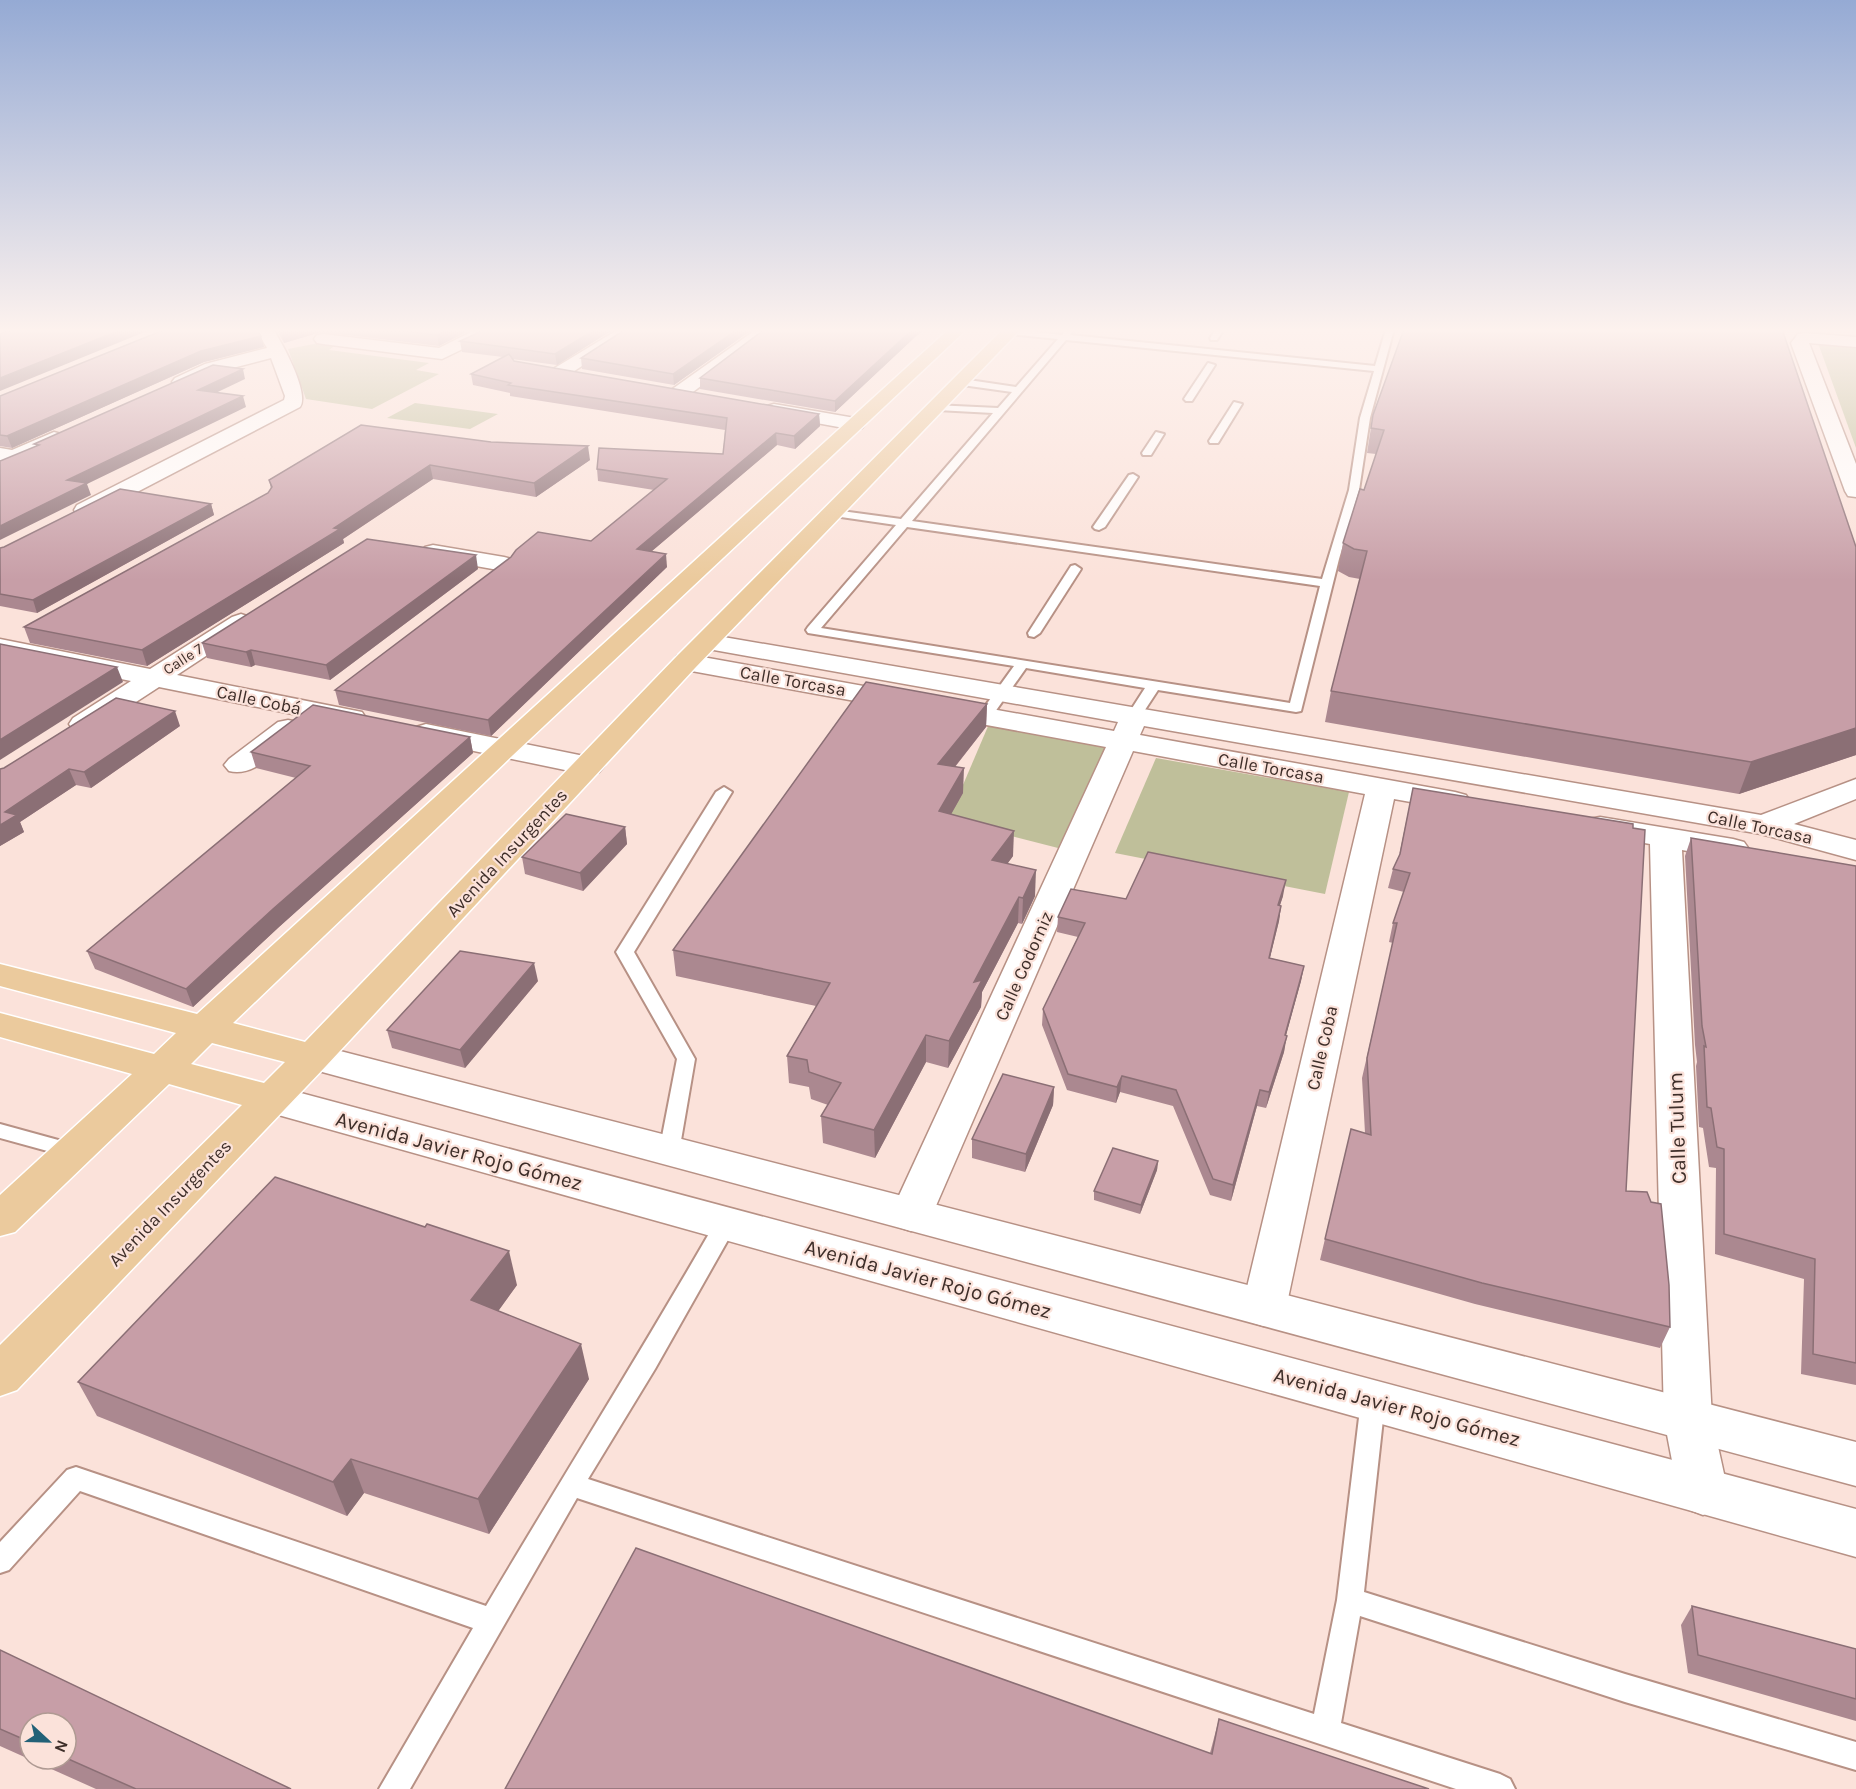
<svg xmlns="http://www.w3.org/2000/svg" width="1856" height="1789" font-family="Karla,sans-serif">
	<rect width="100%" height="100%" fill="#fbe2da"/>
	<g fill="#bfbf9a">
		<polygon points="324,342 337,344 329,350 429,363 416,370 439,374 372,409 306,399 288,349"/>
		<polygon points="1818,343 1856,346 1856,448"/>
		<polygon points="415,403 498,414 470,429 387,418"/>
		<polygon points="989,724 1109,747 1062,849 948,820"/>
		<polygon points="1156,758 1349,792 1325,894 1115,853"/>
	</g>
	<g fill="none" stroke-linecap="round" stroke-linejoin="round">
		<defs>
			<g id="service">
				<path d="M1011 329 1062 335 1066 329H1075L1070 335 1375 366 1386 329H1394L1370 418 1359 490 1339 559 1301 711 1296 712 1158 690 1139 719 1134 720 1127 716 1145 688 1026 668 990 719 985 720 978 716 1014 666 808 633 806 630 808 627 896 525 834 516 828 513 834 510 901 519 993 413 937 410 932 407 934 405 998 408 1012 392 962 385 957 382 962 379 1016 387 1058 339 1008 334 1007 332ZM1066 340 1374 371 1360 418 1349 490 1322 579 912 521ZM907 527 1320 586 1290 703 821 628Z"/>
				<polygon points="1216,329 1224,329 1217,340 1211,340 1210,338"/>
				<polygon points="1208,363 1215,365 1192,401 1186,401 1184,399"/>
				<polygon points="1234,402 1242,404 1218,443 1210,443 1209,441"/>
				<polygon points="1156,432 1164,434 1151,455 1143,455 1142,453"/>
				<polygon points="1133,474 1138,477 1105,527 1099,530 1095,529 1093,527 1129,475"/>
				<polygon points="1075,565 1081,569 1040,633 1034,637 1029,636 1028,633 1071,566"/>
				<polygon points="724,787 732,792 634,952 695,1059 679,1152 676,1157 669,1159 662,1157 659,1152 677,1059 616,952 716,792"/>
				<polygon points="0,1124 80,1146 83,1151 80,1156 73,1158 0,1138"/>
				<path d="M726 1216 734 1218 737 1224 655 1369 588 1479 1314 1714 1337 1600 1361 1401 1365 1394 1373 1391 1381 1394 1385 1401 1364 1592 1625 1674 1856 1742V1770L1625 1702 1360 1616 1341 1723 1500 1774 1510 1779 1515 1789H1456L577 1498 410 1789H379L473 1628 80 1491 9 1570 0 1573V1542L67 1470 76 1467 486 1606C563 1476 643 1349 718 1218Z"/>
			</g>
			<g id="minor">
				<path d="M256 329H273C282 343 310 393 300 407L93 515 85 517 77 515 74 510 77 505 284 400 285 396 271 358 217 372 187 386H175L172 382 175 378 205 364 267 348Z"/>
				<polygon points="477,329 498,329 496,333 442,359 323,344 317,343 314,339 317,335 323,334 439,348"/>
				<polygon points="619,329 639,329 565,377 553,377 550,373 553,369"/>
				<polygon points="757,329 776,329 685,398 671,398 669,394 671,390"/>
				<polygon points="1804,333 1856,337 1856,347 1809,343 1856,464 1856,497 1848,496 1845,491 1791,343 1798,334"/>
				<polygon points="774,404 855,418 862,420 865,424 862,428 855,430 767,414 764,410 767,406"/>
				<path d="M54 432 61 434 64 438 61 442C41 451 23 463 0 460V448L12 450Z"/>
				<polygon points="433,545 504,557 512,559 516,564 512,569 504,571 425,557 421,552 425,547"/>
				<polygon points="241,614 250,617 254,622 250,627 177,675 362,712 366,718 362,724 352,726 159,687 93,730 83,732 73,730 69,724 73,718 131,681 0,655 0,639 150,669 232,617"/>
				<polygon points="706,634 1761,815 1856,779 1856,799 1794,824 1856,840 1856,860 1761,834 1144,726 1140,735 1455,792 1466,795 1470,801 1466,807 1455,810 1394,799 1286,1308 1280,1321 1264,1326 1248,1321 1242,1308 1365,794 1133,751 932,1215 926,1226 911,1231 896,1226 890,1215 1106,747 686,670 677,668 673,662 677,656 686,654 1114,731 1118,722 697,647 693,642 697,637"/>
				<path d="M288 720 298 722 302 728 298 734C279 749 254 778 229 771L224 765 229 759 278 722Z"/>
				<polygon points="426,724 589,757 599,760 604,766 599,772 589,775 416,739 412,733 416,727"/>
				<polygon points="1600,817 1733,839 1744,842 1749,849 1744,856 1733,859 1682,850 1712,1419 1728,1492 1721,1508 1703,1515 1685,1508 1678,1492 1664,1419 1650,844 1589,833 1584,826 1589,819"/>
			</g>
			<g id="secondary">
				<polygon points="313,1044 1856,1442 1856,1486 300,1066 294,1057 300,1048"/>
				<polygon points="271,1085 1856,1509 1856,1557 257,1109 252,1099 257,1089"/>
			</g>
			<path id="primary" d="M949 329H967L513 755 233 1023 305 1042 677 656 1003 329H1021L695 668 326 1066 17 1390 0 1396V1345L242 1105 169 1084 15 1232 0 1236V1195L132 1074 0 1037V1013L154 1054 176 1033 0 986V964L197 1014ZM212 1043 285 1062 264 1083 191 1064Z"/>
		</defs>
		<use href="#service" stroke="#b79185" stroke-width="4"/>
		<use href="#minor" stroke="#b79185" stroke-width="3"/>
		<use href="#secondary" stroke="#b79185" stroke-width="3"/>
		<use href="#primary" stroke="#fff" stroke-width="3"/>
		<use href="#service" fill="#fff" fill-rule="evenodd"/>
		<use href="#minor" fill="#fff" fill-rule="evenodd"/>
		<use href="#secondary" fill="#fff" fill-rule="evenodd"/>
		<use href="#primary" fill="#ebca9d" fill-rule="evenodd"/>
	</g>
	<g fill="#ab8890" fill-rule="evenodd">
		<polygon points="276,329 472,329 439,346 321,332 284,343"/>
		<polygon points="614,329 557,365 512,359 514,361 819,414 820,426 795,449 777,445 652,551 667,567 491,736 339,705 335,690 591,541 654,490 598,481 597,469 723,454 725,430 510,396 510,393 473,385 471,374 503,357 462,352 460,341"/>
		<polygon points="753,329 674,385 582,369 581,358"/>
		<polygon points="261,336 264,347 204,362 12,448 0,446 0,396"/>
		<polygon points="914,338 835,412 700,389 700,378"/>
		<polygon points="1373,415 1856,547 1856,755 1739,794 1325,722 1331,691 1360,579 1349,577 1338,571 1343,543 1364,490 1376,454 1367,453"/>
		<polygon points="361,425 590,460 536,497 433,479 343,539 344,543 147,666 30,643 24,627 268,493 271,489 269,480"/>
		<polygon points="211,504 214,515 37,613 0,606 0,548"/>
		<polygon points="478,569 330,680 255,665 251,667 207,658 202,643"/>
		<polygon points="987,704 986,727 955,767 963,793 951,814 1013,856 1007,864 1035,896 1022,924 1018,923 982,992 981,1007 948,1068 926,1062 875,1158 823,1143 821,1116 828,1105 811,1099 809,1087 789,1083 787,1056 816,1006 676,976 673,950"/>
		<polygon points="180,726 91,788 76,785 20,822 24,832 0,846 0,769"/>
		<polygon points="470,737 473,753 279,927 193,1007 95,969 87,951 296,778 256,768 251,752"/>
		<polygon points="1413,788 1626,1191 1670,1327 1660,1348 1475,1304 1320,1260 1351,1129 1365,1133 1362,1078 1393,943 1389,942 1393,923 1404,892 1388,888 1393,869 1399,856"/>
		<polygon points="625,827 627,844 583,891 525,874 522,857"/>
		<polygon points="1691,838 1856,866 1856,1385 1801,1374 1804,1279 1715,1254 1716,1168 1709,1167 1703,1128 1699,1127 1696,1066 1697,1062 1695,1045 1685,856"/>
		<polygon points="1283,896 1280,905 1281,906 1279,921 1270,958 1304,966 1301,981 1286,1035 1284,1052 1266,1108 1257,1106 1231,1201 1210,1195 1173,1106 1120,1092 1116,1103 1067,1090 1042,1025 1043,1009 1078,937 1057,932 1058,917"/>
		<polygon points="538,981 465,1068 392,1048 387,1030"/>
		<polygon points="1054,1087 1053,1105 1025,1172 972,1158 972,1139"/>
		<polygon points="1158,1161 1157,1170 1140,1214 1094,1200 1094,1191"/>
		<polygon points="517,1285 498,1311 589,1379 489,1534 364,1493 347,1516 97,1416 78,1382"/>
		<polygon points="1692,1606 1856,1649 1856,1721 1688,1673 1681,1625"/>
		<path d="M0 1650 291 1789H96L0 1746ZM30 1723H66V1759H30Z"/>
		<polygon points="1219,1719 1429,1789 1210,1753"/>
	</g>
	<g fill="#8b6f75">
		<polygon points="123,329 152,329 0,391 0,378"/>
		<polygon points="292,329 321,329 321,332 284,343 281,332"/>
		<polygon points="449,329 472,329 439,346 437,335"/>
		<polygon points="596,329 614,329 557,365 555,354"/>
		<polygon points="738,329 753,329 674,385 673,374"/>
		<polygon points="913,329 926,329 914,338 835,412 835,401"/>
		<polygon points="261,336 264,347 204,362 12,448 7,436 201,351"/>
		<polygon points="243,369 245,379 201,400 198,390"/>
		<polygon points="243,396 246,407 87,484 91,495 0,540 0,526 67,480"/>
		<polygon points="819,414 820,426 795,449 794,436"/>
		<polygon points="776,433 777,445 639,562 637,549"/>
		<polygon points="588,446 590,460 536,497 534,483"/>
		<polygon points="430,465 433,479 343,539 344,543 147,666 142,650 334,528"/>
		<polygon points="211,504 214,515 37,613 33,600"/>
		<polygon points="666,554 667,567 491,736 488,720"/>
		<polygon points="476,555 478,569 330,680 326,665"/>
		<polygon points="251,650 255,665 251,667 246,652"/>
		<polygon points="117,667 123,682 0,760 0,740"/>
		<polygon points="987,704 986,727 938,788 938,764"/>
		<polygon points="175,711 180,726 91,788 84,772"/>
		<polygon points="1856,728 1856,755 1739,794 1751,762"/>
		<polygon points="470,737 473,753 279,927 193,1007 186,989 273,909"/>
		<polygon points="964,768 963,793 939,836 939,811"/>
		<polygon points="69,769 76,785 20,822 24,832 0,846 0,825 5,812"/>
		<polygon points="625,827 627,844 583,891 580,873"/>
		<polygon points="1014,831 1013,856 991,886 992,860"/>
		<polygon points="1036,870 1035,896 1022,924 1023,898"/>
		<polygon points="1286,880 1283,896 1275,920 1278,905"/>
		<polygon points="1019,897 1018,923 982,992 981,1007 948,1068 949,1041 974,982"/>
		<polygon points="1281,906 1279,921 1266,973 1269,958"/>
		<polygon points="534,963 538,981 465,1068 460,1050"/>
		<polygon points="1304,966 1301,981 1282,1050 1285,1035"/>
		<polygon points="926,1035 926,1062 875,1158 874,1130"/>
		<polygon points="1287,1036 1284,1052 1266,1108 1269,1092"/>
		<polygon points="1122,1076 1120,1092 1116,1103 1117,1087"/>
		<polygon points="1054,1087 1053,1105 1025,1172 1026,1154"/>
		<polygon points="1260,1090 1257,1106 1231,1201 1233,1185"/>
		<polygon points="1158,1161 1157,1170 1140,1214 1141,1205"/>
		<polygon points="509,1251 517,1285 481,1335 471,1300"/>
		<polygon points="581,1344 589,1379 489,1534 478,1499"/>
		<polygon points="351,1459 364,1493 347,1516 333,1482"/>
	</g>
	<g fill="#c79ea7" stroke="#8b6f75" stroke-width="1.5">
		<polygon points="14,329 123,329 0,378 0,334"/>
		<polygon points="166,329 257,329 261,336 201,351 7,436 0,435 0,396"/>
		<polygon points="279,329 292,329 281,332"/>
		<polygon points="385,329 449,329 437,335"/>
		<polygon points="486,329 596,329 555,354 460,341"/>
		<polygon points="626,329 738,329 673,374 581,358"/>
		<polygon points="765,329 913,329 835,401 700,378"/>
		<polygon points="1404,329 1782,329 1856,547 1856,728 1751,762 1331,691 1367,551 1354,549 1343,543 1360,489 1364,490 1384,430 1371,428 1373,415"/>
		<polygon points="509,354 514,361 819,414 794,436 776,433 637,549 666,554 488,720 335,690 511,557 516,550 538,532 591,541 667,479 597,469 599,448 723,454 727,418 508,385 511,383 471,374"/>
		<polygon points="213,365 243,369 198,390 243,396 67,480 87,483 0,526 0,461 39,445 34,444"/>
		<polygon points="361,425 491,442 588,446 534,483 430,465 334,528 340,529 142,650 24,627 268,493 272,487 269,480"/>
		<polygon points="120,489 211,504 33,600 0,594 0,548 4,547"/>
		<polygon points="367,539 476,555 326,665 251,650 246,652 202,643"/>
		<polygon points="0,644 117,667 0,740"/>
		<polygon points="866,682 987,704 938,764 964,768 939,811 1014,831 992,860 1036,870 1023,898 1019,897 974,982 982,980 949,1041 926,1035 874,1130 821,1116 841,1083 809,1072 807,1060 787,1056 830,983 673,950"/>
		<polygon points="116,698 175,711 84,772 69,769 5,812 17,815 0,825 0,769 4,768"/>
		<polygon points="313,705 470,737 273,909 186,989 87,951 310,766 251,752"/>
		<polygon points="1413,788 1633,824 1633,828 1645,830 1626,1191 1647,1192 1651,1202 1661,1204 1669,1285 1670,1327 1482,1283 1325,1239 1351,1129 1371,1135 1367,1058 1397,923 1393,923 1410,873 1393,869 1400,854"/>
		<polygon points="566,814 625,827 580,873 522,857"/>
		<polygon points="1691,838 1856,866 1856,1363 1813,1354 1815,1259 1724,1234 1724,1149 1717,1147 1711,1108 1707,1107 1704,1046 1706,1047 1702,1026"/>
		<polygon points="1148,852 1286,880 1278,905 1281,906 1269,958 1304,966 1285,1035 1287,1036 1269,1092 1260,1090 1233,1185 1213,1179 1176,1090 1122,1076 1117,1087 1068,1074 1043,1009 1085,923 1058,917 1071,889 1126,899"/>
		<polygon points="460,951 534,963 460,1050 387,1030"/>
		<polygon points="1003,1074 1054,1087 1026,1154 972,1139"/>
		<polygon points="1113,1148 1158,1161 1141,1205 1094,1191"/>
		<polygon points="275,1177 425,1227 427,1224 509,1251 471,1300 581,1344 478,1499 351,1459 333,1482 78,1382"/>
		<polygon points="636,1548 1212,1754 1219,1719 1429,1789 505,1789"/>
		<polygon points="1692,1606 1856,1649 1856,1699 1698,1655"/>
		<polygon points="0,1650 291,1789 136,1789 66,1758 66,1723 30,1723 30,1742 0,1729"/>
	</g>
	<linearGradient id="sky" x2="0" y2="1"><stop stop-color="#95aad4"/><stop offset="0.57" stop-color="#fdf2ee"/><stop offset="1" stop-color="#fdf2ee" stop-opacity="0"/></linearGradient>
	<rect width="1856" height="580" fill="url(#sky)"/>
	<g text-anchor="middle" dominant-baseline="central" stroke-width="4.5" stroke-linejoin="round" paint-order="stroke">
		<g font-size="15" fill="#3e2e29" stroke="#fbe2da">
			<text transform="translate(183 659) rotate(-33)">Calle 7</text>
		</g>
		<g font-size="18" fill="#3e2e29" stroke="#fbe2da">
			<text transform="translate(793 681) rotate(10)">Calle Torcasa</text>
			<text transform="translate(259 700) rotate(12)">Calle Cobá</text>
			<text transform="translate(1271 768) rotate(10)">Calle Torcasa</text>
			<text transform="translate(1760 827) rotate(12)">Calle Torcasa</text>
			<text transform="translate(507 853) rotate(-47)">Avenida Insurgentes</text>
			<text transform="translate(1024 966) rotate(-66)">Calle Codorniz</text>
			<text transform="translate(1322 1048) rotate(-77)">Calle Coba</text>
			<text transform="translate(170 1203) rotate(-46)">Avenida Insurgentes</text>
		</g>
		<g font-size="21" fill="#3e2e29" stroke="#fbe2da">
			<text transform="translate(1677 1128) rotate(-92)">Calle Tulum</text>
			<text transform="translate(459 1151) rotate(15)">Avenida Javier Rojo Gómez</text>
			<text transform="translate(928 1279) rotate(15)">Avenida Javier Rojo Gómez</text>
			<text transform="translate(1397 1407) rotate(15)">Avenida Javier Rojo Gómez</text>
		</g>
	</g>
	<g transform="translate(48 1741) rotate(112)"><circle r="28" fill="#fbe2da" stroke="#af9a93" stroke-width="1.5"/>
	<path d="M0-4.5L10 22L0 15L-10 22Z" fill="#226177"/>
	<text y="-9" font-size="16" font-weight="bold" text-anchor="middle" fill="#3e2e29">N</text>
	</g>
</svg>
